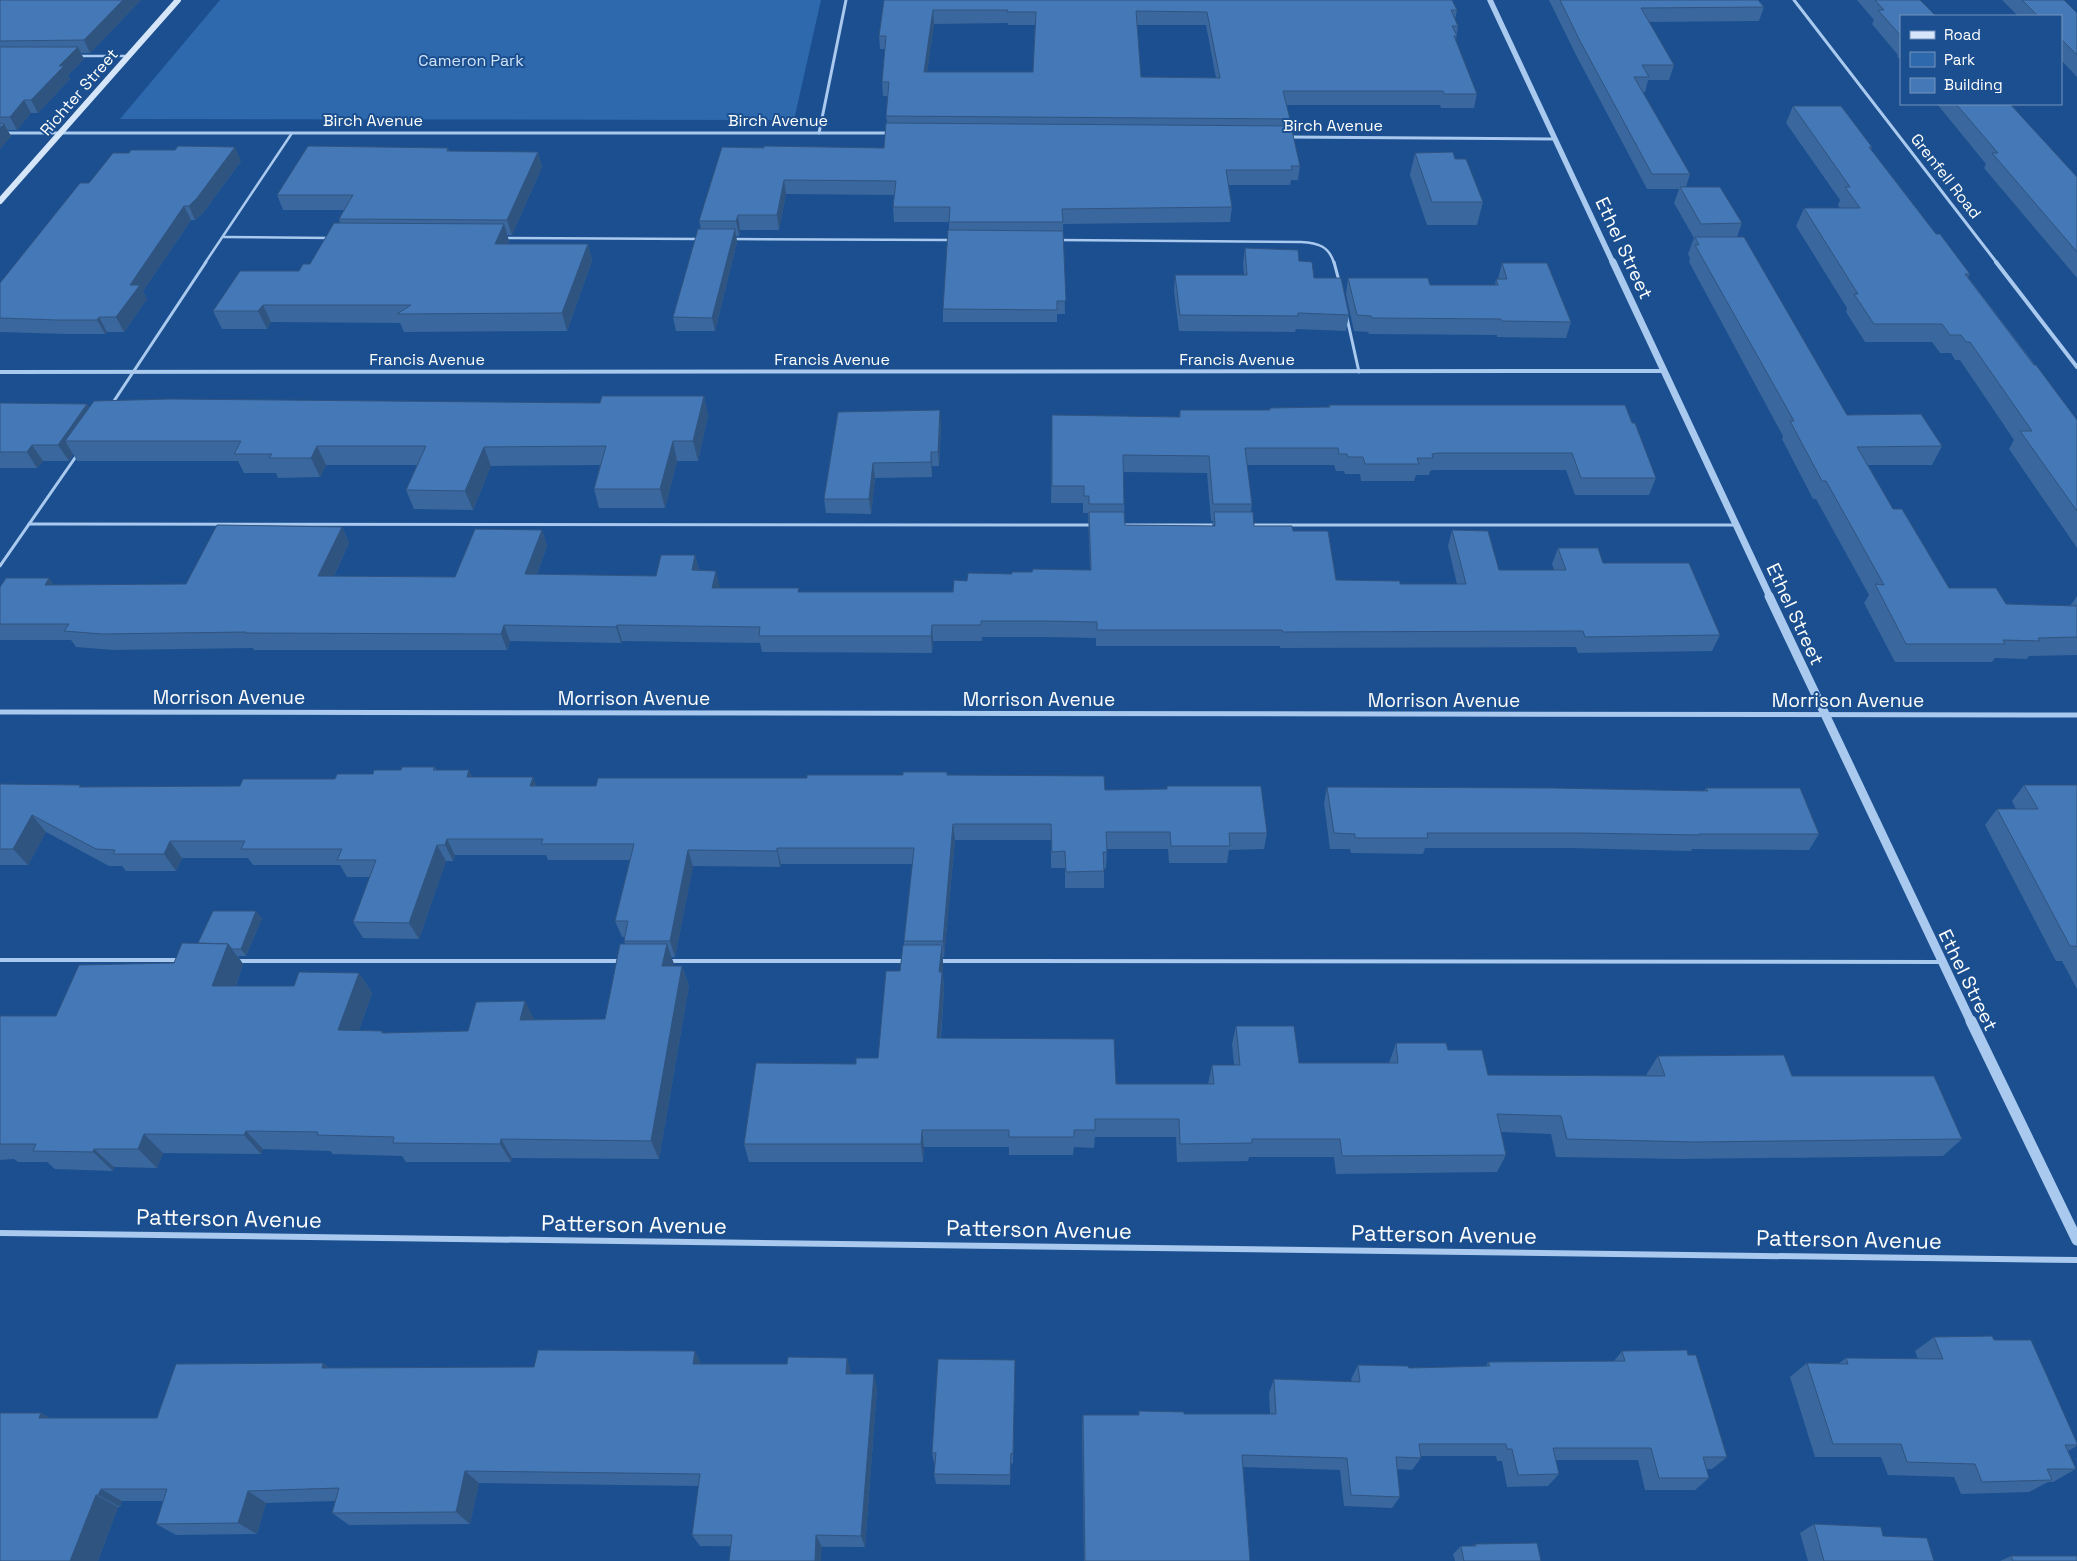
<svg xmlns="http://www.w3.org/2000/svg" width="2077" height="1561" font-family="'Space Grotesk',sans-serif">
	<rect width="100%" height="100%" fill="#1b4f8f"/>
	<polygon fill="#2e69ad" points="220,0 821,0 794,120 120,119"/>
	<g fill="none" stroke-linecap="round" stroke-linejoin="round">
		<g stroke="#a9c9ee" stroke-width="2.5">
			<polyline points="80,56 128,56"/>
			<polyline points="224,237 330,238"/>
			<polyline points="504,238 700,239"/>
			<polyline points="732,239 952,240"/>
			<path d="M1059 240 1301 242C1318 243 1329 246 1334 263"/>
			<polyline points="205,263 292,133"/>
		</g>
		<g stroke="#a9c9ee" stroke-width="3">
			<polyline points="1334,262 1339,281"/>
			<polyline points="1347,318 1359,372"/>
			<polyline points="112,404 206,262"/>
			<polyline points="29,524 1094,525"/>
			<polyline points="1121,525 1216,525"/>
			<polyline points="1251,525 1736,525"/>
			<polyline points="0,566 77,455"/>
		</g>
		<g stroke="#a9c9ee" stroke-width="4">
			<polyline points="0,960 179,960"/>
			<polyline points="236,961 621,961"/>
			<polyline points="668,961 906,961"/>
			<polyline points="938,961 1941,962"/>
		</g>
		<g stroke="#a9c9ee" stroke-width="3">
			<polyline points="1794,0 1997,263"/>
			<polyline points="0,133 889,133"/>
			<polyline points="819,133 846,0"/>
			<polyline points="1288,137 1555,139"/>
		</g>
		<g stroke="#a9c9ee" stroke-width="4">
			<polyline points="1996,262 2077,367"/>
			<polyline points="0,372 1663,371"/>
		</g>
		<polyline stroke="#a9c9ee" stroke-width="5" points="0,712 2077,715"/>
		<polyline stroke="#a9c9ee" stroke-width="6" points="0,1233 2077,1260"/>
		<polyline stroke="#a9c9ee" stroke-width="5.5" points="1490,0 1613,263"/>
		<polyline stroke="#a9c9ee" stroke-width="7" points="1613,262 1770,597"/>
		<polyline stroke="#a9c9ee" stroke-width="9" points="1769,596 1971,1022"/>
		<polyline stroke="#a9c9ee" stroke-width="11" points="1971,1021 2077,1240"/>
		<polyline stroke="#d6e6fa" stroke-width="6" points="0,201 178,0"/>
	</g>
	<g fill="#3a679d" fill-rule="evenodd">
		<polygon points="0,0 141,0 90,53 81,53 84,59 68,75 70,79 38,113 31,113 17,130 7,130 11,136 0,149"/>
		<path d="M884 0 1457 10 1455 19 1458 26 1456 40 1477 94 1474 108H1441L1440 105H1286L1290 119 1289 126 1300 166 1298 180H1291L1290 185H1228L1232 207 1230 222 1063 224 1065 314H1057V322H943V309L949 230V222H894L893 207 894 195 786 194 779 230H740L739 236H736L737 242 715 331H676L673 317 701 229 699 221 722 147 884 148 887 123 886 116 888 96H883L882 82 885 49H880L879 36ZM1008 23V25H1035L1033 72H927L934 24ZM1137 25H1206L1216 78 1141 77Z"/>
		<polygon points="1549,0 1758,0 1764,7 1759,21 1649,22 1674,65 1669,80 1648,80 1645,92 1643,92 1690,174 1686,187 1742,223 1737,237 1847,415 1942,446 1932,465 1868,465 1893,509 1949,588 2006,604 2070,606 2077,596 2077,655 2029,656 2027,659 1995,658 1992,662 1895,662 1864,603 1869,595 1816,499 1813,499 1782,439 1783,436 1689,262 1690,258 1688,254 1694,238 1674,203 1679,189 1647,189 1576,55"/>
		<polygon points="1857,0 1920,0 1901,16 1901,60 1897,56 1898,55 1872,24 1874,20"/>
		<polygon points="2002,0 2064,0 2077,13 2077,77 2061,60 2061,16 2018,16"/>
		<polygon points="1937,104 2010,104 2077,177 2077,278 1984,168 1986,164"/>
		<polygon points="1793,106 1872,147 1871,149 1936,234 1970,274 1968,277 2077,420 2077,548 2009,449 2014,440 1960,360 1955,360 1951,353 1940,353 1932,342 1865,342 1846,312 1847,308 1796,226 1804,208 1840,208 1838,205 1840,200 1786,123"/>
		<polygon points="448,148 449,151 538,152 542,167 512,235 507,235 509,241 508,244 588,244 592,261 567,331 404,332 400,323 271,322 267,329 222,329 213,311 299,271 310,264 340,223 339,219 344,210 283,210 277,195"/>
		<polygon points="129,153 241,161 203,213 195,220 191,220 143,291 147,299 124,332 107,332 105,334 65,334 0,332 0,283 89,183"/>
		<polygon points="1415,153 1455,159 1483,202 1477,225 1427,225 1410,175"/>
		<polygon points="1245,248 1299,261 1349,315 1346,331 1296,329 1295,332 1179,331 1174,291 1175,275 1244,275 1243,264"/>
		<polygon points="1502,263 1571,322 1566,338 1497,337 1497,335 1369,334 1368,332 1354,331 1346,294 1348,278 1430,285 1495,285 1496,279 1498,279"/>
		<polygon points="704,396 708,415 698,461 677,461 665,508 599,508 594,489 600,465 491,466 473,510 414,509 406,490 417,465 326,465 320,477 278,478 276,473 244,473 238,461 77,461 73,454 69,461 43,461 37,468 0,468 0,403 87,404 89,407 600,403"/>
		<path d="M1329 405H1625L1656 478 1649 495H1575L1566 470H1434L1430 471 1429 475H1416L1414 481H1361L1360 474H1345L1344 471H1336L1334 465H1247L1252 504 1251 512 1254 526 1293 531 1336 580 1400 584H1457L1448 546 1452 530 1499 570H1554L1552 564 1558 548 1603 563 1720 635 1712 651 1578 653 1576 647 1280 648V646H1096V638L1045 637H982V641H933L932 653 762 652 760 643 622 641 621 643 510 641 507 650H254L253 648 113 650 76 647 71 640H0V587L49 578 54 585 186 584 342 527 349 543 334 576 455 577 542 530 547 546 537 574 656 576 695 555 699 570 720 587V588L799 592H953L967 581 1012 574 1090 570 1088 513H1083V503H1051L1052 415 1179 417 1180 410H1270V408L1329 407ZM1123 472 1207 473 1211 521H1213L1212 526 1125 525Z"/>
		<polygon points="838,412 941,425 939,466 932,466 932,477 875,478 871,514 826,513 824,499"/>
		<polygon points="435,767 436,770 472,777 533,777 536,786 596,786 807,778 947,775 1105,790 1167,789 1167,786 1267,833 1264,849 1229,850 1227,863 1169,863 1168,849 1107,849 1106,868 1104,869 1104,888 1065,888 1065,868 1051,868 1051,840 955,840 944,957 943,957 943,974 944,991 941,1038 1116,1084 1208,1084 1212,1065 1234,1065 1232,1044 1236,1026 1299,1063 1389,1063 1396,1043 1448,1050 1488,1075 1647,1076 1646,1075 1658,1056 1792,1076 1962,1139 1943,1156 1681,1159 1556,1157 1551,1134 1501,1132 1506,1155 1497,1172 1336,1174 1334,1157 1249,1157 1248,1161 1177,1162 1176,1137 1095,1137 1094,1148 1074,1147 1073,1155 1009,1155 1009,1147 924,1147 923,1162 749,1162 744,1144 856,1064 878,1058 900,971 904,945 904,941 913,864 781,864 780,867 693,866 675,957 671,957 674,964 673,966 682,966 689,986 659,1159 512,1158 511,1162 406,1162 402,1156 333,1154 330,1151 263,1149 261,1154 163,1153 157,1168 114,1167 113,1171 55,1169 47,1162 18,1162 14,1159 0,1160 0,1016 56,1016 174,963 198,943 262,918 246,956 238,956 243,964 236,986 294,986 359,973 372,993 359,1030 382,1031 384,1033 468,1031 535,1020 605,1019 625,944 624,941 624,937 622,937 615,921 630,860 548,860 546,855 455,855 453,861 446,861 419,939 363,938 353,922 370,877 347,877 340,865 253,865 248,858 182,858 176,871 126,871 122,866 109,866 46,832 28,865 0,865 0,784 83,787 240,786 335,779 401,770"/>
		<polygon points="2024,785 2077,785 2077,989 2062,961 2056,961 1985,825 1997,809 2016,809 2012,801"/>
		<polygon points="1327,787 1704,791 1706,788 1819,834 1809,850 1692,849 1691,851 1570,848 1425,848 1423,854 1351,853 1350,849 1330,849 1324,803"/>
		<polygon points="1934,1337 1994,1340 2077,1443 2077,1446 2068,1451 2076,1469 2053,1482 2048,1482 2029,1492 1961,1494 1954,1477 1888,1475 1881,1457 1815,1457 1790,1377 1807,1363 1839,1363 1846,1358 1918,1359 1915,1351"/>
		<polygon points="695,1351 701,1364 851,1372 851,1374 877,1388 865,1547 700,1546 692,1535 699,1486 479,1483 470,1524 349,1525 332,1513 336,1501 266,1503 257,1534 176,1535 156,1524 163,1501 122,1501 120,1507 118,1507 98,1561 0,1561 41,1413 50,1418 157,1418 323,1363 329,1368 534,1367"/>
		<polygon points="1622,1351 1727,1457 1712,1469 1707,1469 1709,1478 1695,1490 1645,1490 1638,1460 1556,1460 1559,1474 1548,1486 1507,1487 1502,1461 1497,1461 1496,1456 1420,1456 1421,1458 1412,1470 1397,1469 1400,1497 1392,1508 1344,1506 1340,1470 1243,1467 1250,1561 1084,1561 1082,1428 1083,1415 1138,1415 1139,1411 1184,1414 1270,1414 1269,1393 1274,1379 1352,1382 1351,1379 1358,1365 1409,1368 1486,1366 1488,1362 1614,1361"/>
		<polygon points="1015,1360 1013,1464 1011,1463 1010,1485 936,1484 934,1474 935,1463 934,1463 932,1453"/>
		<polygon points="1814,1524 1883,1536 1934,1561 1808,1561 1800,1533"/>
		<polygon points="1475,1544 1541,1561 1455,1561 1453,1554 1461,1546 1473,1546"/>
		<polygon points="2011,1556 2077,1561 2000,1561"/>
	</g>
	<g fill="#305480">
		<polygon points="123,0 141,0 90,53 84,40"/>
		<polygon points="933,10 934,24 925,86 924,72"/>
		<polygon points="78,47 84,59 68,75 70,79 38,113 31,100 59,66"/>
		<polygon points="24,100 31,113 17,130 10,117"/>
		<polygon points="4,124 11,136 0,149 0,128"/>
		<polygon points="235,147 241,161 203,213 195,220 189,206"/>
		<polygon points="538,152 542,167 512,235 507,220"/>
		<polygon points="784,180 786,194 779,230 777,215"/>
		<polygon points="184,206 191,220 143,291 147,299 124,332 116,317 130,285"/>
		<polygon points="738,215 740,230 739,236 736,221"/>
		<polygon points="504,224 509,241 500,261 495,244"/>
		<polygon points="735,229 737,242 715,331 712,318"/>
		<polygon points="588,244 592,261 567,331 562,313"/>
		<polygon points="263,305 271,322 267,329 258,311"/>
		<polygon points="99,317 107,332 105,334 97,320"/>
		<polygon points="704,396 708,415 698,461 693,441"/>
		<polygon points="87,404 97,420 65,441 73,454 69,461 58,445"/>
		<polygon points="940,410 941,425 939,466 938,452"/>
		<polygon points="673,441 677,461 665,508 660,489"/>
		<polygon points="32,445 43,461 37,468 27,452"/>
		<polygon points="317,446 326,465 320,477 311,458"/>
		<polygon points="484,447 491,466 473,510 465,491"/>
		<polygon points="931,452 932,466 932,477 931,462"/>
		<polygon points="873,463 875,478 871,514 869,499"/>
		<polygon points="342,527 349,543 326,593 318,576"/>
		<polygon points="542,530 547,546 531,590 525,574"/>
		<polygon points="695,555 699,571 692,570"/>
		<polygon points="716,571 720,587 716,604 712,588"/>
		<polygon points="49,578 60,594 45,585"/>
		<polygon points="504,625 510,641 507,650 501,634"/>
		<polygon points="617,625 622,641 621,643 616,627"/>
		<polygon points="932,625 933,641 932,653 931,636"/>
		<polygon points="469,770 477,787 467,777"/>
		<polygon points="533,777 540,794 530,786"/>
		<polygon points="32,815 46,832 28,865 13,849"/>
		<polygon points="953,824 955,840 944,957 943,941"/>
		<polygon points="447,839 455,855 453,861 445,845"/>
		<polygon points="170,841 182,858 176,871 164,854"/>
		<polygon points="437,845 446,861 419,939 409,923"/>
		<polygon points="777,848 781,864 780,867 777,851"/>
		<polygon points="688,850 693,866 675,957 670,941"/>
		<polygon points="256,911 262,918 246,956 241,949"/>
		<polygon points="228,944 243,964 229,1006 212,986"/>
		<polygon points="667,944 674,964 669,986 662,966"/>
		<polygon points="942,945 943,965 943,974 944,991 939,1057 937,1038 939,972"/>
		<polygon points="682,966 689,986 659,1159 651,1141"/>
		<polygon points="359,973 372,993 352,1050 338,1030"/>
		<polygon points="525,1001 535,1021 520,1020"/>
		<polygon points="922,1130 924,1147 923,1162 921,1144"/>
		<polygon points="246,1131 263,1149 261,1154 244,1135"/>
		<polygon points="144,1134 163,1153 157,1168 138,1149"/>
		<polygon points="501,1139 512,1158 511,1162 500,1144"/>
		<polygon points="94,1149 114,1167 113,1171 93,1152"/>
		<polygon points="695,1351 702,1366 693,1364"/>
		<polygon points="847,1358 851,1372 850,1388 846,1374"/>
		<polygon points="1015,1360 1015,1371 1013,1464 1013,1454"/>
		<polygon points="323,1363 339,1378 322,1368"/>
		<polygon points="874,1374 877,1388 865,1547 861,1536"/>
		<polygon points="41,1413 64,1427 39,1418"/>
		<polygon points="1011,1453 1011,1463 1010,1485 1010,1475"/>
		<polygon points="465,1471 479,1483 470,1524 456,1512"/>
		<polygon points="101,1489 122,1501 120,1507 98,1495"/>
		<polygon points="248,1491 266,1503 257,1534 238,1523"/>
		<polygon points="96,1495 118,1507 98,1561 70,1561"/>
		<polygon points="816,1535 822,1547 821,1561 815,1561"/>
	</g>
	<g fill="#4478b7" stroke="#305480" fill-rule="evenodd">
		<polygon points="0,0 123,0 84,40 0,41"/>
		<path d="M884 0H1452L1457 10H1451L1458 26H1452L1457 36H1454L1477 94H1444L1443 91H1283L1290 119 886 116 889 82H882L886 36H879ZM933 10H1008L1007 12H1036L1033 72H924ZM1136 11 1207 12 1220 78 1141 77Z"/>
		<polygon points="1560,0 1758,0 1764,7 1641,8 1674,65 1642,65 1649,77 1634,77 1690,174 1652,174 1580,41"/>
		<polygon points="1875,0 1920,0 1936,16 1901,16 1901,36 1878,10 1884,10"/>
		<polygon points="2022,0 2064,0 2077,13 2077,55 2061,39 2061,16 2038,16"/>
		<polygon points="0,47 78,47 59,66 64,66 31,100 24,100 10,117 0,117"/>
		<polygon points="1956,104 2010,104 2077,177 2077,252 1992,153 1998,153"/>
		<polygon points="1793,106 1841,106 1872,147 1869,147 1936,234 1940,234 1970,274 1965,274 2034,365 2036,365 2077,420 2077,511 2020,431 2032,431 1970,342 1966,342 1961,335 1950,335 1942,324 1874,324 1854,294 1858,294 1804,208 1860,208 1845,187 1850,187"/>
		<polygon points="0,123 4,124 0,128"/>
		<polygon points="886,123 1291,126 1300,166 1291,166 1292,170 1226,170 1232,207 1062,209 1063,222 949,222 950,207 893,207 896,181 784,180 777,215 738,215 736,221 699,221 722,147 764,148 764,146 884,148"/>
		<polygon points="178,146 235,147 197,198 189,206 184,206 130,285 140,285 116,317 99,317 97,320 57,320 0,318 0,283 80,183 89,183 113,153 129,153 131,150 175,150"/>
		<polygon points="308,146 448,148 447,151 538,152 507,220 339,219 353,195 277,195"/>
		<polygon points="1453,152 1455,159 1466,159 1483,202 1432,202 1415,153"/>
		<polygon points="1680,187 1720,187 1742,223 1701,224"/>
		<polygon points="334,223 504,224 495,244 588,244 562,313 397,314 411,305 263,305 258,311 213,311 240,271 299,271 303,264 310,264"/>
		<polygon points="698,229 735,229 712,318 673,317"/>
		<polygon points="948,230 1063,231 1066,301 1057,301 1057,310 943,309"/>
		<polygon points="1695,237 1744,237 1847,415 1921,414 1942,446 1857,447 1893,509 1902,509 1949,588 1996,588 2006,604 2077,606 2077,637 2038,638 2040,641 2003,640 2005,644 1906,644 1875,584 1884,585 1826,481 1822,481 1790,421 1794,421 1695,245 1699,245"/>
		<polygon points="1245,248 1298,250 1299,261 1312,262 1314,278 1341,278 1349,315 1298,313 1298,316 1180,315 1175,275 1247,275"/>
		<polygon points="1502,263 1547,263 1571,322 1502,321 1501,319 1372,318 1371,316 1357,315 1348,278 1428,278 1430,285 1498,285 1496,279 1507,279"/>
		<polygon points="602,396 704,396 693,441 673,441 660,489 594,489 606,446 484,447 465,491 406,490 426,446 317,446 311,458 269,458 272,454 234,454 241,441 65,441 94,401 170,399 600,403"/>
		<polygon points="0,403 87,404 58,445 32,445 27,452 0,452"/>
		<polygon points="1329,405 1625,405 1632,423 1635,423 1656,478 1581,478 1572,453 1439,453 1432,454 1433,458 1417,458 1419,464 1365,464 1363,457 1348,457 1347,454 1339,454 1338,448 1245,448 1252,504 1213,504 1209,456 1123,455 1124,504 1089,504 1089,496 1084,496 1084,486 1052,486 1052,415 1180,417 1180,410 1270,410 1270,408 1330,407"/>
		<polygon points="940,410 938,452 931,452 931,462 873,463 869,499 824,499 838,412"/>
		<polygon points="1089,512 1124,512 1125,525 1215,526 1214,512 1253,512 1254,526 1292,526 1293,531 1328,531 1336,580 1400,581 1400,584 1466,584 1452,530 1488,531 1499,570 1566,570 1558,548 1598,548 1603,563 1689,563 1720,635 1585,637 1583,631 1283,632 1282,630 1097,630 1097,622 1046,621 981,621 981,625 932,625 931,636 759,636 760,627 617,625 616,627 504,625 501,634 245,633 246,632 102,634 64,631 69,624 0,624 0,587 6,578 49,578 45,585 186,584 217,525 342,527 318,576 455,577 475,529 542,530 525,574 656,576 661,555 695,555 692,570 716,571 712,588 799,588 798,592 953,592 954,580 967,581 968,573 1012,574 1012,572 1032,572 1033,569 1091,570"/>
		<polygon points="402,767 435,767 433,770 469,770 467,777 533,777 530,786 596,786 598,778 807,778 807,775 903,775 903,772 947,772 947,775 1104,776 1105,790 1167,789 1167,786 1261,786 1267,833 1229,833 1230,846 1171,846 1170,832 1106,832 1107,852 1103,852 1104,871 1066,872 1065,851 1052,852 1051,824 953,824 943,941 904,941 914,848 777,848 777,851 688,850 670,941 624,941 628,921 615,921 634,844 541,844 543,839 447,839 445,845 437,845 409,923 353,922 376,860 337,860 342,849 241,849 245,841 170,841 164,854 113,854 115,850 96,849 32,815 13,849 0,849 0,784 81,785 79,787 240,786 243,779 335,779 337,774 373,774 374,770 401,770"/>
		<polygon points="2024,785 2077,785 2077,947 2076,946 2070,946 1997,809 2038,809"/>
		<polygon points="1327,787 1552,788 1708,791 1706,788 1800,788 1819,834 1699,834 1700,835 1577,833 1427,833 1428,838 1355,838 1355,834 1334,833"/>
		<polygon points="213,911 256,911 241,949 232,949 228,944 198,943"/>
		<polygon points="182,943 228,944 212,986 294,986 299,972 359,973 338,1030 382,1031 382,1033 468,1031 476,1002 525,1001 520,1020 605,1019 620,944 667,944 662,966 682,966 651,1141 501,1139 500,1144 393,1143 394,1137 317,1135 318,1132 246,1131 244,1135 144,1134 138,1149 94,1149 93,1152 33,1151 36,1144 0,1144 0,1016 56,1016 79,965 174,963"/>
		<polygon points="903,945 942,945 939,972 942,972 937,1038 1114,1039 1116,1084 1214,1084 1212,1065 1240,1065 1236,1026 1294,1026 1299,1063 1398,1063 1396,1043 1446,1043 1448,1050 1482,1050 1488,1075 1665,1076 1658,1056 1784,1055 1792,1076 1934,1076 1962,1139 1694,1142 1567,1139 1561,1116 1497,1114 1506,1155 1342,1156 1340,1139 1252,1139 1252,1143 1180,1144 1179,1119 1095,1119 1095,1130 1074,1130 1074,1137 1009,1137 1009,1130 922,1130 921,1144 744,1144 756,1063 856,1064 856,1058 878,1058 886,971 900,971"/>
		<polygon points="1992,1336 1994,1340 2031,1340 2077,1443 2077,1445 2065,1445 2076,1469 2047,1469 2052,1480 1982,1482 1975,1464 1907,1462 1901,1444 1833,1444 1807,1363 1848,1364 1846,1358 1943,1359 1934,1337"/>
		<polygon points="538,1350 695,1351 693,1364 787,1364 788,1357 847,1358 846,1374 874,1374 861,1536 816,1535 815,1561 729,1561 732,1535 692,1535 700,1474 465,1471 456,1512 332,1513 339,1488 248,1491 238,1523 156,1524 167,1489 101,1489 98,1495 96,1495 70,1561 0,1561 0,1413 41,1413 39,1418 157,1418 176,1364 323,1363 322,1368 534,1367"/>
		<polygon points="1687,1350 1688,1355 1696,1355 1727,1457 1703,1457 1709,1478 1659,1478 1651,1448 1553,1448 1559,1474 1518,1475 1512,1449 1507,1449 1506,1444 1419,1444 1421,1458 1396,1457 1400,1497 1351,1495 1347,1458 1242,1455 1250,1561 1085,1561 1083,1415 1139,1415 1139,1411 1184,1412 1184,1414 1276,1414 1274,1379 1360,1382 1358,1365 1408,1366 1409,1368 1490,1366 1488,1362 1625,1361 1622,1351"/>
		<polygon points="938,1359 1015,1360 1013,1454 1011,1453 1010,1475 934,1474 936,1453 932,1453"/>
		<polygon points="1814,1524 1881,1527 1883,1536 1927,1538 1934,1561 1824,1561"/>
		<polygon points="1537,1543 1541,1561 1464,1561 1461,1546 1476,1546 1475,1544"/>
		<polygon points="2011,1556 2077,1556 2077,1561 2013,1561"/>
	</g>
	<g text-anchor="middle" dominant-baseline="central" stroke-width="4" stroke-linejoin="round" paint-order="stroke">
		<g font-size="16" fill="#cfe3fa" stroke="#1b4f8f">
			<text x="471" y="60">Cameron Park</text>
		</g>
		<g font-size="16" fill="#fff" stroke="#1b4f8f">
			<text transform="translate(79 92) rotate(-49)">Richter Street</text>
			<text x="373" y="120">Birch Avenue</text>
			<text x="778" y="120">Birch Avenue</text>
			<text x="1333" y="125">Birch Avenue</text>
			<text transform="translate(1946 176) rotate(52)">Grenfell Road</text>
			<text x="427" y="359">Francis Avenue</text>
			<text x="832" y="359">Francis Avenue</text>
			<text x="1237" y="359">Francis Avenue</text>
		</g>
		<g font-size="19" fill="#fff" stroke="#1b4f8f">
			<text transform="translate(1624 248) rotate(65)">Ethel Street</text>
			<text transform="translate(1795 614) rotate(65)">Ethel Street</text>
			<text x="229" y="697">Morrison Avenue</text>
			<text x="634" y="698">Morrison Avenue</text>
			<text x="1039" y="699">Morrison Avenue</text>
			<text x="1444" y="700">Morrison Avenue</text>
			<text x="1848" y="700">Morrison Avenue</text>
			<text transform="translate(1968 980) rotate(64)">Ethel Street</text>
		</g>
		<g font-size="22" fill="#fff" stroke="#1b4f8f">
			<text transform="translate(229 1218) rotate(1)">Patterson Avenue</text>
			<text transform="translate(634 1224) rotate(1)">Patterson Avenue</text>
			<text transform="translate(1039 1229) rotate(1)">Patterson Avenue</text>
			<text transform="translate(1444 1234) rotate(1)">Patterson Avenue</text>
			<text transform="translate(1849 1239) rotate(1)">Patterson Avenue</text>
		</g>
	</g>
	<rect x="1900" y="15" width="162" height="90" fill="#1b4f8f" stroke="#7695bc"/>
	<rect x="1910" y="31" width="25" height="8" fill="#d6e6fa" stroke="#7695bc"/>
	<text x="1944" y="40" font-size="15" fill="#ffffff">Road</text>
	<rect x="1910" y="52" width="25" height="15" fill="#2e69ad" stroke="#7695bc"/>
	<text x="1944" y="65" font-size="15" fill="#ffffff">Park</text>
	<rect x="1910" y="78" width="25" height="15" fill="#4478b7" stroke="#7695bc"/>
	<text x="1944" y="90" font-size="15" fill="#ffffff">Building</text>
</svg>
